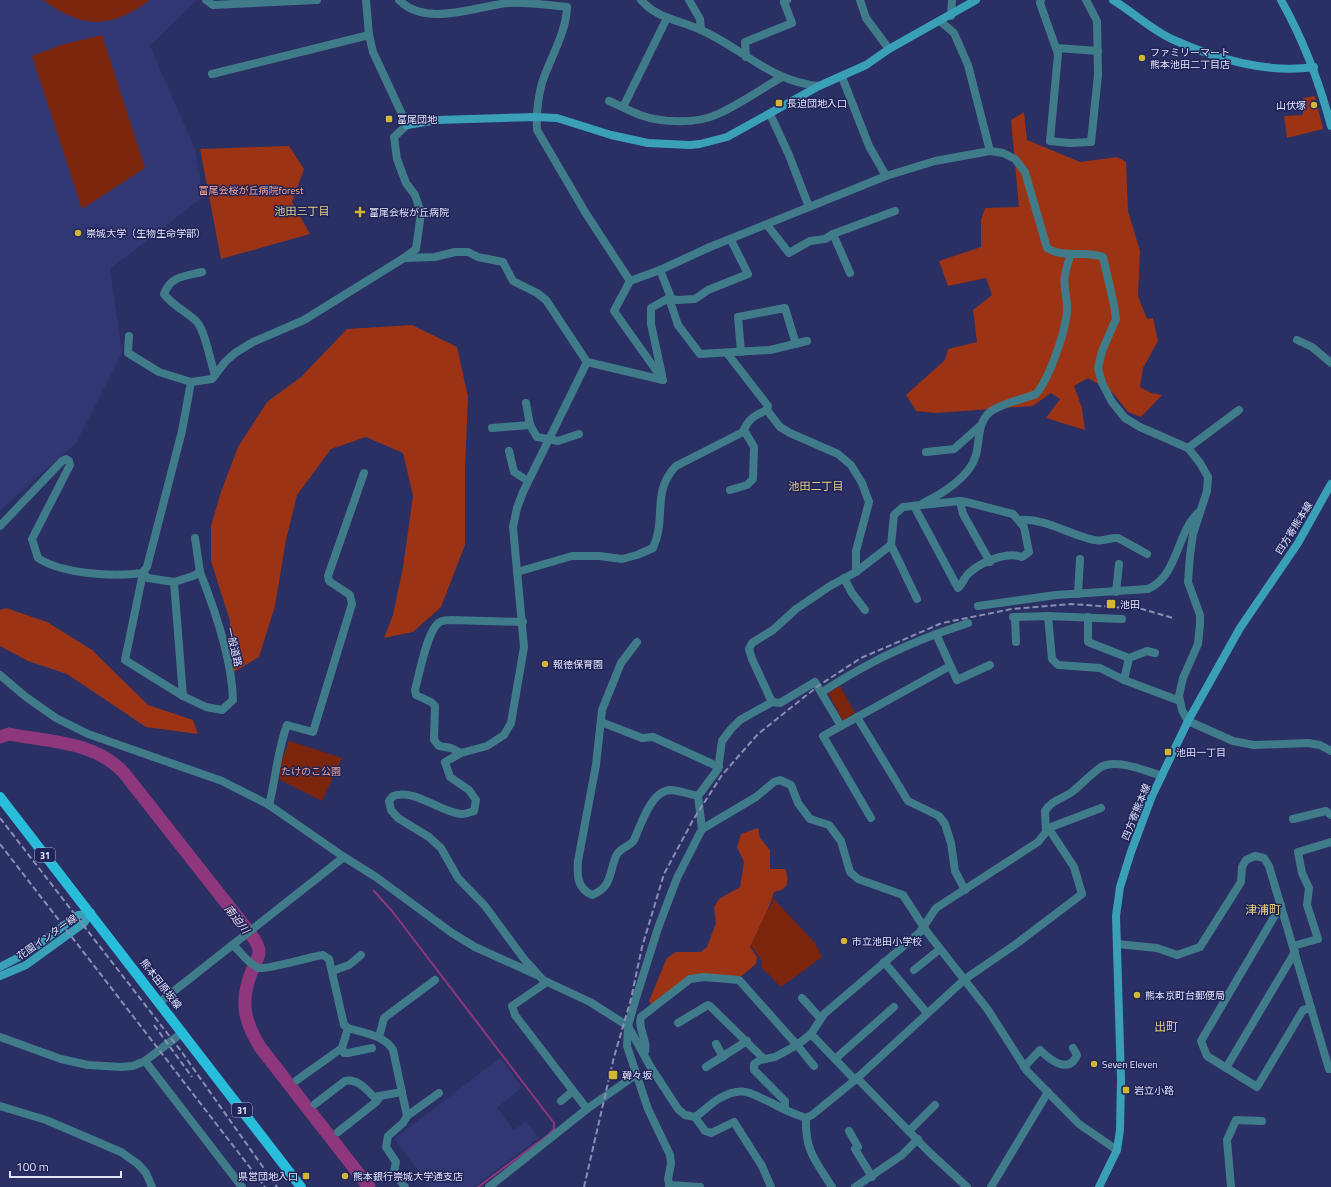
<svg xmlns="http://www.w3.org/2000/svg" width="1331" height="1187" font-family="'Titillium Web','Noto Sans JP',sans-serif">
	<rect width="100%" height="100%" fill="#2a2f64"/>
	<g fill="#313773">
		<polygon points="0,0 197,0 150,46 195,149 203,197 110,269 122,353 76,443 0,510"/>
		<polygon points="500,1058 522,1087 497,1108 514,1130 526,1122 539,1138 474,1187 431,1187 394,1139"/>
	</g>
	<g fill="#7b250d">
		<path d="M43 0H150C111 29 82 29 43 0Z"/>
		<polygon points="102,35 145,168 82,209 32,56 61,45"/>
		<polygon points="840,686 855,713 843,721 828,693"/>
		<polygon points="289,741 342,758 322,801 280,780 280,765"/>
		<polygon points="773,898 815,943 822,957 781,987 761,967 762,961 751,946 762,917 773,903 771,900"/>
	</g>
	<g fill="#9c3315">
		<polygon points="1315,96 1323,129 1287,138 1284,116 1303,115 1303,98"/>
		<polygon points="1024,112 1027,140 1080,162 1117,157 1126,162 1128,211 1140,251 1138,296 1147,319 1153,318 1158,341 1143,368 1140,387 1151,393 1162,395 1141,417 1128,412 1112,392 1088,378 1074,386 1082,408 1085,430 1046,418 1060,399 1051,393 1033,406 936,413 916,411 906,395 945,360 948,349 977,342 973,310 992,295 986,278 948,286 939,261 981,247 981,220 985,208 1019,207 1011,120"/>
		<polygon points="289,146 304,169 292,202 310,234 221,259 200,149"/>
		<polygon points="412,325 457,347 468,397 465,468 465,545 441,607 413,632 384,638 393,615 403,567 413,496 403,453 366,437 331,449 297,495 286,540 275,606 259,657 234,672 229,647 230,621 211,561 211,526 221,492 238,447 267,402 301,377 347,329"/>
		<polygon points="6,608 47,622 92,650 148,705 193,720 198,734 146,727 67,674 28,661 0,646 0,610"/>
		<path d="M758 828 760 838 770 850V869H785C790 881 788 890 774 892L770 904 750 947 757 957 756 964 738 979 696 976 652 1006 649 1001 667 958 676 952H701L707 947 716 923 714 907 719 899 740 887 744 862 737 847 741 834Z"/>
	</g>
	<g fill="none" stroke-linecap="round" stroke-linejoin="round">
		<polyline stroke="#8e377d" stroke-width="2" points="374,891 392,911 554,1123 554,1129 548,1135 478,1187"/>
		<path stroke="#8e377d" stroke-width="13" d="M0 737 9 734C49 742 95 741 124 773L246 928C251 934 260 945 259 953 258 960 252 969 250 976 240 1004 245 1022 260 1047L369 1187"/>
		<g stroke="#407b89" stroke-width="8">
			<polyline points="206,0 213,5 317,0"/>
			<path d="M399 0C426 28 476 6 508 3 528 2 547 5 567 7 566 34 550 58 542 83 538 98 536 114 537 130L585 212 630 281"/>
			<path d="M641 0C657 19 680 20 701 30 742 48 771 82 819 86"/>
			<polyline points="689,0 700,19 701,30"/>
			<polyline points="860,0 866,18 889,49"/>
			<polyline points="1041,0 1040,3 1058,54 1050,141 1070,143 1091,142 1098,75 1097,21 1086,0"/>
			<polyline points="951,16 952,0"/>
			<polyline points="940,21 954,33 968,65 990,151"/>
			<polyline points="1057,48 1098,51"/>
			<polyline points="746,57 745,42 792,23 784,2 787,0"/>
			<polyline points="212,74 369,35"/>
			<polyline points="842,77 869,146 886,176"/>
			<path d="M609 101C619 105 629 111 640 115 662 123 697 124 718 114 740 104 761 89 782 77"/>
			<polyline points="623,107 667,18"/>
			<polyline points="770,114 789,155 809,207"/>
			<polyline points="767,225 789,253 810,241 825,239 833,234"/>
			<polyline points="405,258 435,257 455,252 468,252 478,257 503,262 513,281 537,293 546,300 587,362 663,380"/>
			<polyline points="660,270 670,295 669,298 677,300 695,299 708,290 748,274 731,240"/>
			<path d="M202 272C185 276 171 276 164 294 173 306 187 312 197 322 206 333 210 361 215 375"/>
			<polyline points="850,273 833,234 895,211"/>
			<polyline points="129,336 128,353 159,372 191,382 212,379 225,362 235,353 253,342 304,320 404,258 416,249 421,213 415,195 406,183 397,159 394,137 407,125 373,52 369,35 366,0"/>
			<polyline points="1297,340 1312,347 1331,363"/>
			<polyline points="741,352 738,317 785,308 796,344"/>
			<polyline points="727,353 768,406 767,410"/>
			<path d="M587 362 523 492 517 508 513 527 524 647 511 723 504 735 487 746 461 753 445 762 450 777 469 790 476 800 474 811C470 812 466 814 462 814 440 813 416 788 393 796L389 801 391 810 398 818 429 837 441 848 458 878 485 906 524 959 543 980 590 1002 628 1026 650 1066 678 1109 685 1115 695 1117C704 1111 711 1103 720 1098 743 1085 751 1094 772 1103 782 1109 794 1114 806 1118L812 1115 855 1080 965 979 1016 944 1082 894 1074 867 1051 832 1046 829"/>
			<polyline points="662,375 651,324 651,308 669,298 678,325 700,354 770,350 807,341"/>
			<path d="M663 380 614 311 630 281 660 270 710 247 886 176 935 161 990 151 1003 153 1015 159 1025 172 1047 248C1064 259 1085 250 1103 257L1114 305 1116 319 1102 351 1098 368 1102 383 1112 402 1125 418 1140 427 1188 448 1200 463 1208 477 1207 491 1193 534 1190 555 1188 582 1200 615V624L1198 644 1183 678 1179 696 1182 710 1188 721 1233 741 1254 745 1308 743 1320 745 1331 751"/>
			<polyline points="526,403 530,425 537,437 558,441 579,434"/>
			<polyline points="767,410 780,427 790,433 838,454 851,465 862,483 869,502 856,551 856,572"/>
			<polyline points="492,428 530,425"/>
			<polyline points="1188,448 1239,410"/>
			<polyline points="509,451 514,472 528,481"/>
			<polyline points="926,452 954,449 980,426"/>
			<polyline points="730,490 747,485 753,479 754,447 744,430"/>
			<polyline points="960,501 963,514 990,562"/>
			<path d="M923 503C942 494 970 477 976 455 980 440 977 423 990 412 999 404 1024 399 1036 394 1049 379 1067 329 1067 308 1067 298 1063 285 1065 275 1066 267 1069 263 1070 254"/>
			<path d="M1020 520C1046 518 1069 535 1094 540 1106 542 1109 537 1118 538L1147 554"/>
			<path d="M0 526 62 461 66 459 69 461 70 465 32 539 38 558C62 574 113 577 142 573L147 567 182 431 191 382"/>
			<polyline points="195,538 200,572"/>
			<polyline points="891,545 917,599"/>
			<path d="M517 572 572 556H599L622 559 637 555 653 548C667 518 651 492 676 466L743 432C748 419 755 415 767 410"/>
			<polygon points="143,573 148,578 174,582 183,696 125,660"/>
			<polyline points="844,578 852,593 865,610"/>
			<path d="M174 582 193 576 200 572C215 610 232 659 233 700L222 710 206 707 183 696"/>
			<polyline points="1116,592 1119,564"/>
			<polyline points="1078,594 1080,559"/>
			<path d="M978 606 1056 595 1148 589C1178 576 1176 534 1198 513"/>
			<polyline points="1048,616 1052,659 1058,665 1100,668 1124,680 1180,701"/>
			<polyline points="1013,617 1048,616 1122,619"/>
			<polyline points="1015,617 1016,642"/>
			<polyline points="1088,617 1088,642 1129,658 1147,651 1155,653"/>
			<polyline points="936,634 968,623"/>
			<path d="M637 642 621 663 602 710 596 765 578 861C577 876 577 888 592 895 612 887 609 873 616 856 620 847 630 847 634 840 641 825 651 790 671 790 680 791 690 794 698 796"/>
			<polyline points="0,675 26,697 56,718 88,734 222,781 269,805 344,857 376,877 452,933 475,947 537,975"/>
			<polyline points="1124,680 1129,658"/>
			<path d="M822 692C861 667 892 651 936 634L957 680 990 665"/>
			<path d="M772 702 752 659 749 649 752 643 773 630 796 609 830 586 856 572 891 545 894 515 903 507 960 501 966 502 1013 514 1024 527 1029 552 1022 557C1007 551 981 562 969 573 964 577 963 584 958 588L914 506"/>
			<polyline points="857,717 908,801 939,816 945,824 951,843 955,871 965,890"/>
			<polyline points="601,722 642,738 653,737 719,767"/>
			<polyline points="841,726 823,736 871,818"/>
			<path d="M461 753 451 748 439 746 434 740 435 706 431 702 416 695 415 690C419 676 427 629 440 622 443 620 449 620 452 620L523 622"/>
			<path d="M269 805C276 778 277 752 287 725L313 732 352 604 350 595 329 581 328 576 364 473"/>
			<polyline points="1293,819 1326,811 1331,815"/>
			<polyline points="702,829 698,796 718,769 722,741 731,729 740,720 772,702 780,703 815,682 841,726 950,666"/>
			<polyline points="1046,829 1101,808"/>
			<polyline points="1281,905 1201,1041 1207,1056 1257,1087 1303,1010 1311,1008"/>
			<polyline points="1117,944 1157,948 1177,955 1200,947 1241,882 1242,867 1246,860 1255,856 1264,858 1269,866 1329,1069 1331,1069"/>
			<path d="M233 945C241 952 248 964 259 968 267 970 309 957 323 955L329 959 344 1025 348 1028C364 1033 384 1035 393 1050L407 1116 403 1123 388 1136 386 1147 396 1162 394 1172 405 1187"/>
			<polyline points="1293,946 1318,939 1307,905 1309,888 1302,873 1298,852 1331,842"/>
			<polyline points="884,962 927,1013"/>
			<polyline points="914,970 940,949"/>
			<polyline points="332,971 349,965 361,955"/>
			<polyline points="547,982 512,1006 515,1015 587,1109"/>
			<polyline points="802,998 820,1018"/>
			<polyline points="160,1002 344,857"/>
			<polyline points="678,1023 708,1005 710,1006 764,1059"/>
			<polyline points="811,1034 855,1080"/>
			<polyline points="0,1037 61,1059 88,1065 121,1067 133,1066 145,1061 183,1032"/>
			<polyline points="379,1037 384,1018 435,980"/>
			<polyline points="716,1044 723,1057"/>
			<polyline points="342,1048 344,1053 348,1053 372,1048"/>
			<path d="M644 1054C650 1044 637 1029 641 1017L690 979 704 977 739 980 797 1045 811 1034 824 1014 920 932 936 908 1038 842 1046 832 1045 811C1052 800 1062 799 1072 792 1082 784 1091 774 1101 767 1116 758 1146 771 1162 776"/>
			<polyline points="835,1059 894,1007"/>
			<polyline points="145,1061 242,1187"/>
			<polyline points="706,1067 747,1041"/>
			<path d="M1024 1067 1040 1050C1050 1060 1069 1075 1077 1055L1073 1048"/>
			<polyline points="1226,1068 1295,952"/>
			<polyline points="857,1078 929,1152 967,1187"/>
			<polyline points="297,1080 342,1048 348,1028"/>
			<polyline points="561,1101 573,1091"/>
			<path d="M315 1104 345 1081C357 1078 366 1089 374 1097L402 1092"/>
			<polyline points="0,1106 46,1120 121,1152 138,1164 146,1173 152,1187"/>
			<polyline points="785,1108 785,1101 754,1070 754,1064 760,1060 775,1057 797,1045 814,1066"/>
			<polyline points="407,1116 439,1093"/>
			<polyline points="695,1117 705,1131 711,1133 734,1122 762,1166 771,1187"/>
			<path d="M806 1118C805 1151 815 1160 832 1187"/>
			<polyline points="910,1130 935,1105"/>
			<polyline points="849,1131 858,1147 855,1149 872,1177"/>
			<polyline points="338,1132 376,1102 379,1098"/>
			<polyline points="669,1185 700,1187"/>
			<polyline points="489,1187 587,1109 637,1074"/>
			<polyline points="670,1187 668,1179 671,1164 670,1155 648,1109 627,1046 628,1026 636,998 658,928 677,878 702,829 756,797 774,782 780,780 791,785 798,803 810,819 829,825 841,841 850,872 858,879 903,895 927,932 988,1010 1027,1071 1079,1124 1117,1150"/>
			<polyline points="855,1187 902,1155 918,1139"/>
			<polyline points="991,1187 1048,1092"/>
			<polyline points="1231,1187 1227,1140 1236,1120 1262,1121"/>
		</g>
		<g stroke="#39a0b8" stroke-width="8">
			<path d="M1113 0C1133 12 1153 31 1174 40 1216 59 1269 74 1314 67"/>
			<path d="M1281 0C1304 41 1319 81 1331 126"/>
			<polyline points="407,125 438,120 536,117 557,118 611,135 648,143 690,145 700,144 727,137 819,86 866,65 889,49 976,0"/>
			<polyline points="0,967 27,953 78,915 91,913"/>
			<polyline points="0,976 26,965 84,923 91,913"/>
			<polyline points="1099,1187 1117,1150 1120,1130 1121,1080 1116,916 1120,887 1131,852 1152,796 1188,721 1240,628 1298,543 1331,484"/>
		</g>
		<polyline stroke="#29bddc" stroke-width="10" points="0,797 301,1187"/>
		<g stroke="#8a8eb2" stroke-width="2" stroke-dasharray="6 3" stroke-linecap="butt">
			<polyline points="0,818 181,1051 277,1187"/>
			<polyline points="0,844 265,1187"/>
			<polyline points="154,1025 192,1077"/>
			<polyline points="584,1187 614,1057 631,999 642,947 664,874 693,820 722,775 758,734 818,686 861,658 942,623 1012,609 1071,604 1142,609 1173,618"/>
		</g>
	</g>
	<g fill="#d3b635" stroke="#212458" stroke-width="1.5">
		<circle cx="1142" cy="58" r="4"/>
		<rect x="775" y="99" width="8" height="8" rx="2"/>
		<circle cx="1314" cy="105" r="4"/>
		<rect x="385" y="115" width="8" height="8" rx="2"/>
		<path d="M358 206h4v4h4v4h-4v4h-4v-4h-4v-4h4z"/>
		<circle cx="78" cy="233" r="4"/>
		<rect x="1106" y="599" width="10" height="10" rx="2"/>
		<circle cx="545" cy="664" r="4"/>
		<rect x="1164" y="748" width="8" height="8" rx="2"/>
		<circle cx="844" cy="941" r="4"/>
		<circle cx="1137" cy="995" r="4"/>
		<circle cx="1094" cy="1064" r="4"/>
		<rect x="608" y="1070" width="10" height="10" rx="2"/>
		<rect x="1122" y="1086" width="8" height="8" rx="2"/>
		<rect x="302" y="1172" width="8" height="8" rx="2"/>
		<circle cx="345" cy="1176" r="4"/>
	</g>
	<g text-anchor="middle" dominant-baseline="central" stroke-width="3" stroke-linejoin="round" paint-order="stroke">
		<g fill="#212458" stroke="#a8acc9" stroke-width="1">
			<rect x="35" y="848" width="20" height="14" rx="3"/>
			<rect x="232" y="1103" width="20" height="14" rx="3"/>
		</g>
		<g font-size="9" font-weight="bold" fill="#e2e6fa">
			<text x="45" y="855">31</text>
			<text x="242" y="1110">31</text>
		</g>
		<g font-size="10" fill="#e2e6fa" stroke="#212458" text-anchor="start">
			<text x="1150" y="52">ファミリーマート<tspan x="1150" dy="12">熊本池田二丁目店</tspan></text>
			<text x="787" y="103">長迫団地入口</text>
			<text x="1306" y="105" text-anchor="end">山伏塚</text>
			<text x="397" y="119">富尾団地</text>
			<text x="369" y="212">富尾会桜が丘病院</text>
			<text x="86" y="233">崇城大学（生物生命学部）</text>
			<text x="1120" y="604">池田</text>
			<text x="553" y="664">報徳保育園</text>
			<text x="1176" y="752">池田一丁目</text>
			<text x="852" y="941">市立池田小学校</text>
			<text x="1145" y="995">熊本京町台郵便局</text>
			<text x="1102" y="1064">Seven Eleven</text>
			<text x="622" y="1075">韓々坂</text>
			<text x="1134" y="1090">岩立小路</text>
			<text x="298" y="1176" text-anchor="end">県営団地入口</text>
			<text x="353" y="1176">熊本銀行崇城大学通支店</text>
		</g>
		<g font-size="10" fill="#f9a68f" stroke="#212458">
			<text x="251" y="190">富尾会桜が丘病院forest</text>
			<text x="311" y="771">たけのこ公園</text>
		</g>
		<g font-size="10" fill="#e2e6fa" stroke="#212458">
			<text transform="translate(1294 528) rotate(-58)">四方寄熊本線</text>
			<text transform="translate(234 647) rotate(77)">一般道路</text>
			<text transform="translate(1136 812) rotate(-68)">四方寄熊本線</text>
			<text transform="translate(47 937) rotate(-35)">花園インター線</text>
			<text transform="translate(161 984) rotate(52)">熊本田原坂線</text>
		</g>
		<g font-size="11" fill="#e4d183" stroke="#212458">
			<text x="302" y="211">池田三丁目</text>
			<text x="816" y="486">池田二丁目</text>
		</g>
		<g font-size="11" font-style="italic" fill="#f4dced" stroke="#212458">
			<text transform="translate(237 919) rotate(52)">南迫川</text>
		</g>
		<g font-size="12" fill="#e4d183" stroke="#212458">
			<text x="1263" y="909">津浦町</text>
			<text x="1166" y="1026">出町</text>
		</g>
	</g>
	<path d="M10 1171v6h111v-6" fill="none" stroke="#e2e6fa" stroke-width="2"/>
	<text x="16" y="1171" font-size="12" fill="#e2e6fa" stroke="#212458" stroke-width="3" paint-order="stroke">100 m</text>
</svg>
